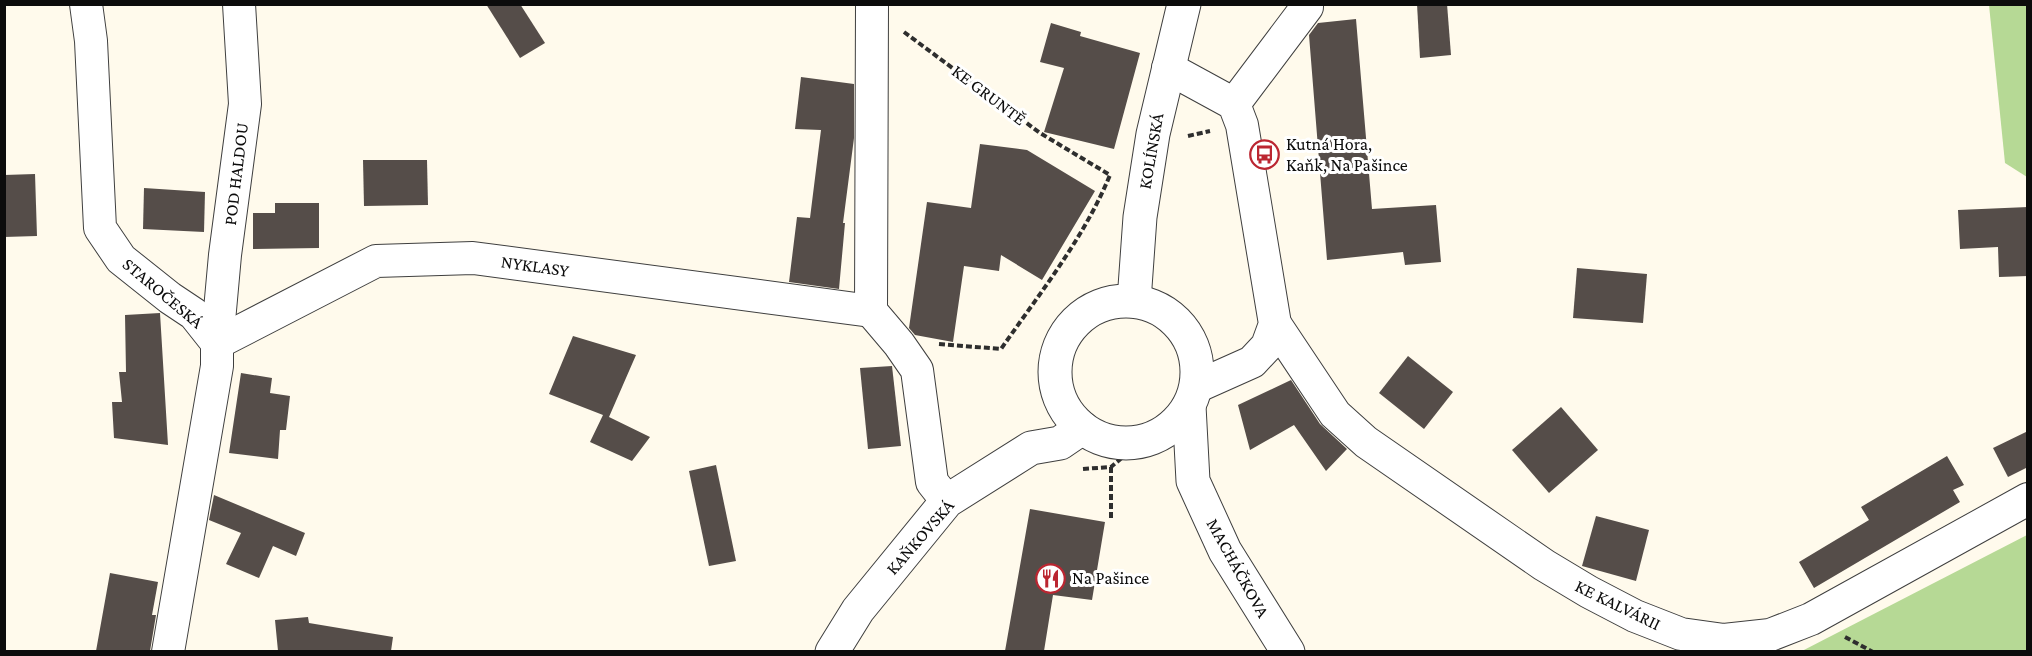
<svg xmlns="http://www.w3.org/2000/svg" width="2032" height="656" font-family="'Crimson Pro',serif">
	<rect width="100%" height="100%" fill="#fffaec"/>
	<g fill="#b6d995">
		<polygon points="1989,5 2027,5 2027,177 2005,163"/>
		<polygon points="2027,535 2027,651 1802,651"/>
	</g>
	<g fill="#554d49">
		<polygon points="486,4 520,4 545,43 520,58"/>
		<polygon points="1417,4 1447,4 1451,55 1420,58"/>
		<polygon points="1356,19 1372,209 1436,205 1441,262 1405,265 1403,252 1327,260 1309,35 1318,23"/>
		<polygon points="1051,23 1081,32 1080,36 1140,53 1114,149 1044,132 1064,68 1040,62"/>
		<polygon points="801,77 854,84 854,138 843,223 845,223 839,289 789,282 797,217 810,218 821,130 795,129"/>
		<polygon points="980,144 1027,150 1095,191 1042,280 1001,255 999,271 964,266 953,342 915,335 909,328 927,202 971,208"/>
		<polygon points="363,160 427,160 428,205 364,206"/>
		<polygon points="35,174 37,236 4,237 4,175"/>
		<polygon points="144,188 205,192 204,232 143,229"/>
		<polygon points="275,203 319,203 319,248 253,249 253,213 275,213"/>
		<polygon points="2028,207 2028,276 1999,277 1998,247 1960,249 1958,210"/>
		<polygon points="1577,268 1647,274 1643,323 1573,318"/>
		<polygon points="160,313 168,445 114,438 112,402 122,402 119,372 126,372 125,315"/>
		<polygon points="573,336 636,355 609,417 650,437 632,461 590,442 603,415 549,394"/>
		<polygon points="1408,356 1453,392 1424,429 1379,393"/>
		<polygon points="892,366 901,446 868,449 860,368"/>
		<polygon points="241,373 272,378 270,393 290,396 286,430 280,430 278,459 229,453"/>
		<polygon points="1291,380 1320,424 1347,449 1326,471 1294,425 1250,450 1238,405"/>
		<polygon points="1561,407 1598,450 1549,493 1512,450"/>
		<polygon points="2028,431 2028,467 2008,477 1993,448"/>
		<polygon points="1947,456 1964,485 1953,490 1960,502 1814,588 1799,562 1869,520 1861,507"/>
		<polygon points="716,465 736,561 709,566 689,471"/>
		<polygon points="214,495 305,533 296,556 273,546 259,578 226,564 241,533 209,520"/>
		<polygon points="1030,509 1105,522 1092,600 1053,595 1044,651 1005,651"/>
		<polygon points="1596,516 1649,530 1636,581 1582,566"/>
		<polygon points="110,573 158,582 152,615 156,615 150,651 96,651"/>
		<polygon points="308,617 309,623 393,637 391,651 278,651 275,620"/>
	</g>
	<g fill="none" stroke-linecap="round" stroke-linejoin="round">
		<defs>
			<g id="minor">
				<polyline points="86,4 91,41 100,228 121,259 170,298 194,314 217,343"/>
				<polyline points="872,4 871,311 899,344 917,370 932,482 947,501"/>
				<polyline points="1168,68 1234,104 1242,125 1275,324 1267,346 1252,362 1196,387"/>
				<polyline points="1234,104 1307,7 1307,4"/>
				<polyline points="1275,324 1335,414 1366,442 1544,565 1589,592 1635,616 1681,634 1724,640 1770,635 1811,619 2028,499"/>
				<polyline points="217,343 376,261 473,258 871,311"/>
				<polyline points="168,652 217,366 217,343 225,255 245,104 239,4"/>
			</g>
			<g id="tertiary">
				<polyline points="1134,301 1140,217 1153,134 1184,4"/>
				<circle cx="1126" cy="372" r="71"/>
				<polyline points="1189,406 1193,481 1225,551 1288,652"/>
				<polyline points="832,652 858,610 947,501 1031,448 1060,443 1082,428"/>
			</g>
		</defs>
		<use href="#minor" stroke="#3f3f3f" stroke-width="34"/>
		<use href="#tertiary" stroke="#3f3f3f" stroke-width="35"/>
		<g stroke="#2e2e2e" stroke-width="4" stroke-dasharray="6 3" stroke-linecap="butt">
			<polyline points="904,32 1040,133 1110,175"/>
			<polyline points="1188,136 1210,131"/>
			<path d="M939 344 1001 349C1040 293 1084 238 1110 175"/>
			<polyline points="1111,467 1111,521"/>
			<polyline points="1083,469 1111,467 1142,441"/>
			<polyline points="1845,637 1873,652"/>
		</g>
		<use href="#minor" stroke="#fff" stroke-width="32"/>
		<use href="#tertiary" stroke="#fff" stroke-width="33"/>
	</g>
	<defs>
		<symbol id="bus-ring" viewBox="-11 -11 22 22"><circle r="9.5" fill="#fff" stroke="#bb2631" stroke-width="1.5"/><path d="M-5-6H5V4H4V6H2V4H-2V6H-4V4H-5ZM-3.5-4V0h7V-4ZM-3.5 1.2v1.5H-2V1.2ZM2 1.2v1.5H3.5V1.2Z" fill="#bb2631"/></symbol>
		<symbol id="restaurant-ring" viewBox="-11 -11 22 22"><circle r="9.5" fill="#fff" stroke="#bb2631" stroke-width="1.5"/><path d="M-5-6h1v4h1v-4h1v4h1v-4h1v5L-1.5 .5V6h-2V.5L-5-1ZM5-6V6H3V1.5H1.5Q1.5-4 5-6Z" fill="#bb2631"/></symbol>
	</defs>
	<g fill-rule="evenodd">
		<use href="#bus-ring" x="1248" y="138" width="33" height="33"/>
		<use href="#restaurant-ring" x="1034" y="562" width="33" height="33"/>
	</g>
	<g text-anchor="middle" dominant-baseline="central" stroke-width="6" stroke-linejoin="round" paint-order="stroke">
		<g font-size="18" fill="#0c0c0c" stroke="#fff">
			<text transform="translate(989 95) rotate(37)">KE GRUNTĚ</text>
			<text transform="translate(1151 151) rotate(-80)">KOLÍNSKÁ</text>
			<text transform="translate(236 174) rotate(-83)">POD HALDOU</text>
			<text transform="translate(535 266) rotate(8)">NYKLASY</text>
			<text transform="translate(163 293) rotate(40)">STAROČESKÁ</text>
			<text transform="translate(920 537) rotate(-49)">KAŇKOVSKÁ</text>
			<text transform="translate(1238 568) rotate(61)">MACHÁČKOVA</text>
			<text transform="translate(1618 605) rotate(26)">KE KALVÁRII</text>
		</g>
		<g font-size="18" fill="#0c0c0c" stroke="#fff" text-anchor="start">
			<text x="1286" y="144">Kutná Hora,<tspan x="1286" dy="21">Kaňk, Na Pašince</tspan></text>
			<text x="1072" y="578">Na Pašince</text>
		</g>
	</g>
	<rect width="2032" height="656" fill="none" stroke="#0c0c0c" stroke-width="12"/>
</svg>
